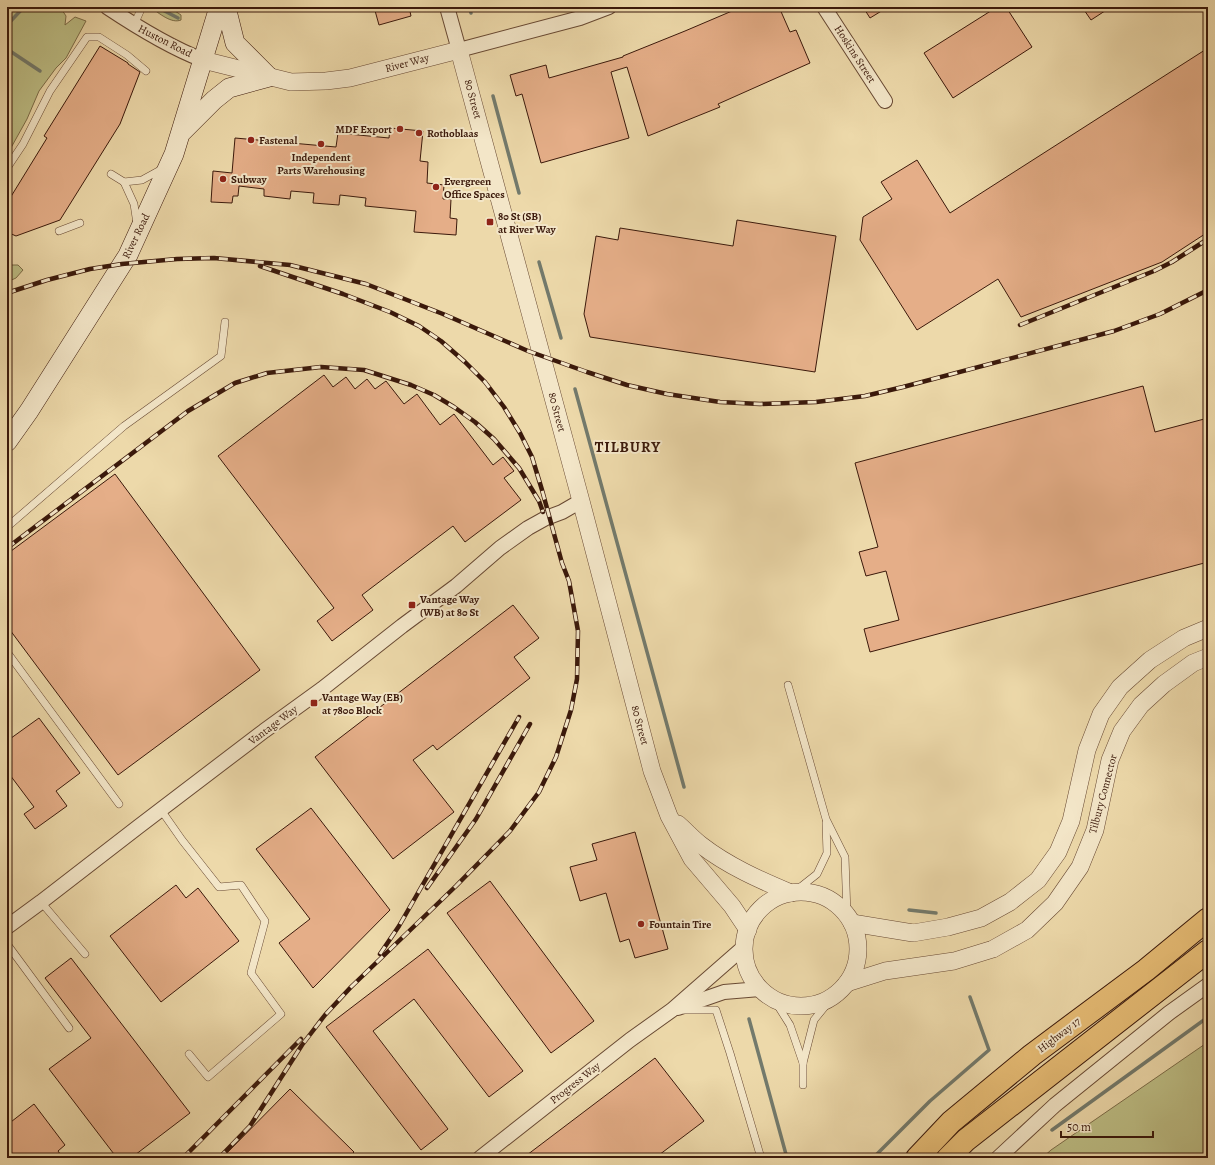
<svg xmlns="http://www.w3.org/2000/svg" width="1215" height="1165" font-family="Alegreya,serif">
	<rect width="100%" height="100%" fill="#edd9aa"/>
	<filter id="stains"><feTurbulence type="fractalNoise" baseFrequency=".005" numOctaves="4"/><feColorMatrix values="0 0 0 0 .2 0 0 0 0 .09 0 0 0 0 .02 0 0 0 .5 -.17"/></filter>
	<radialGradient id="worn" r=".72"><stop offset=".6" stop-color="#630" stop-opacity="0"/><stop offset="1" stop-color="#630" stop-opacity=".3"/></radialGradient>
	<g fill="#bdbe85" stroke="#7c6c48">
		<polygon points="7,7 60,7 66,16 65,25 75,17 86,21 66,58 56,68 39,91 27,119 7,155"/>
		<path d="M150 7H169L181 15V20C171 24 159 13 150 7Z"/>
		<polygon points="12,265 18,265 23,270 16,278 7,282 7,266"/>
		<polygon points="1208,1042 1208,1158 1042,1158 1051,1150"/>
	</g>
	<g fill="none" stroke-linecap="round" stroke-linejoin="round">
		<g stroke="#737a6c" stroke-width="3.5">
			<polyline points="157,7 178,18"/>
			<polyline points="469,7 471,13"/>
			<polyline points="7,25 24,7"/>
			<polyline points="7,49 40,71"/>
			<polyline points="493,96 519,193"/>
			<polyline points="539,262 561,338"/>
			<polyline points="575,389 684,787"/>
			<polyline points="909,910 936,913"/>
			<polyline points="749,1019 787,1158"/>
			<polyline points="1052,1130 1208,1017"/>
			<polyline points="873,1158 930,1101 989,1050 970,997"/>
		</g>
	</g>
	<g fill="#e5ae88" stroke="#3b190b">
		<polygon points="374,7 409,7 411,16 379,25"/>
		<polygon points="730,7 779,7 790,32 796,30 810,63 718,104 720,107 648,136 627,67 611,72 629,138 541,163 522,94 516,96 510,75 546,65 549,78 623,57 623,56 685,31 732,11"/>
		<polygon points="863,7 888,7 870,18"/>
		<polygon points="997,7 1006,7 1032,47 953,98 924,53"/>
		<polygon points="1082,7 1111,7 1091,20"/>
		<polygon points="100,46 128,63 128,64 140,72 120,124 60,220 16,236 7,232 7,203 47,138 44,136"/>
		<polygon points="1208,48 1208,232 1162,262 1021,317 998,279 917,330 860,240 863,217 892,199 881,182 917,160 950,213"/>
		<polygon points="390,128 423,131 420,161 428,162 427,183 444,185 443,199 451,199 450,218 457,219 456,235 414,232 416,211 365,206 366,198 340,195 339,205 313,203 314,193 291,191 290,199 264,196 264,189 239,186 238,196 233,196 232,203 211,202 213,171 232,173 235,138 336,147 338,133 389,138"/>
		<polygon points="737,220 836,236 815,372 590,337 584,314 596,236 618,240 620,228 733,246"/>
		<polygon points="324,375 333,387 346,377 355,389 367,379 375,389 386,381 404,404 417,394 440,425 454,414 493,465 503,457 514,471 504,478 521,500 465,542 453,526 362,595 373,610 332,641 317,621 334,608 218,456"/>
		<polygon points="1143,386 1155,432 1208,418 1208,562 870,652 864,629 899,620 886,571 866,576 859,552 878,547 855,463"/>
		<polygon points="115,474 260,670 118,775 7,626 7,554"/>
		<polygon points="513,605 539,638 514,657 530,678 437,750 433,745 413,760 454,812 393,859 315,757"/>
		<polygon points="39,718 80,773 56,791 67,806 35,829 24,814 34,807 7,771 7,741"/>
		<polygon points="311,808 390,910 313,988 279,943 310,919 256,849"/>
		<polygon points="635,832 668,949 635,958 629,939 620,942 606,893 580,901 570,867 597,860 592,844"/>
		<polygon points="490,881 594,1021 551,1053 447,913"/>
		<polygon points="176,885 186,898 198,888 239,941 161,1002 110,936"/>
		<polygon points="428,949 523,1071 489,1097 414,999 373,1031 448,1129 421,1150 326,1027"/>
		<polygon points="71,958 190,1113 131,1158 117,1158 49,1069 91,1038 45,978"/>
		<polygon points="655,1058 704,1121 655,1158 523,1158"/>
		<polygon points="290,1089 354,1152 348,1158 222,1158"/>
		<polygon points="34,1104 65,1145 58,1151 63,1158 7,1158 7,1125"/>
	</g>
	<g fill="none" stroke-linecap="round" stroke-linejoin="round">
		<defs>
			<g id="service">
				<polyline points="134,25 142,7"/>
				<polyline points="7,168 23,144 50,91 87,37 99,37 127,55 146,71"/>
				<polyline points="111,174 124,182 134,204 137,224"/>
				<polyline points="124,182 142,180 162,169"/>
				<polyline points="59,231 80,223"/>
				<polyline points="7,527 124,426 221,356 225,322"/>
				<polyline points="7,652 119,804"/>
				<polyline points="788,685 826,819 845,857 847,915"/>
				<polyline points="161,810 182,840 219,887 241,885 265,921 251,973 281,1014 208,1077 189,1054"/>
				<polyline points="793,893 817,874 827,853 826,823"/>
				<polyline points="41,902 85,954"/>
				<polyline points="7,944 69,1028"/>
				<polyline points="773,998 790,1025 803,1063"/>
				<polyline points="684,1010 716,1010 730,1053 761,1158"/>
				<polyline points="803,1085 803,1063 814,1020 836,993"/>
			</g>
			<g id="minor">
				<path d="M107 7C137 27 169 47 203 60"/>
				<polyline points="447,7 459,50 580,18 609,7"/>
				<polyline points="824,7 885,101"/>
				<polyline points="7,927 41,902 138,827 264,731 322,689 402,626 456,586 500,548 528,528 546,518 562,512 581,501"/>
				<polyline points="678,1008 724,992 760,989"/>
				<polyline points="480,1158 630,1040 672,1010 744,947"/>
				<polyline points="998,1158 1055,1105 1169,1013 1208,985"/>
			</g>
			<g id="tertiary">
				<polyline points="203,60 291,82 326,81 350,78 459,50 581,501 652,771 669,816 692,859 732,906 748,930"/>
				<path d="M678 824C686 831 693 839 701 845 728 866 760 880 791 893"/>
				<circle cx="801" cy="949" r="57"/>
				<polyline points="852,923 913,933 948,927 981,918 1010,902 1038,880 1058,852 1071,821 1087,750 1101,714 1120,687 1150,660 1184,638 1208,628"/>
				<polyline points="847,983 885,971 954,961 993,949 1027,930 1055,903 1080,867 1095,830 1110,760 1122,731 1141,705 1164,684 1193,663 1208,657"/>
			</g>
			<g id="secondary">
				<polyline points="183,131 214,100 229,88 269,77 235,43 226,7"/>
				<polyline points="7,442 29,411 128,255 174,154 219,7"/>
			</g>
			<g id="trunk">
				<polyline points="917,1158 951,1122 1032,1055 1146,970 1208,919"/>
				<polyline points="948,1158 966,1140 1208,951"/>
			</g>
		</defs>
		<use href="#service" stroke="#684933" stroke-width="8"/>
		<use href="#minor" stroke="#684933" stroke-width="16"/>
		<use href="#tertiary" stroke="#684933" stroke-width="18"/>
		<use href="#secondary" stroke="#3b190b" stroke-width="20"/>
		<use href="#trunk" stroke="#3b190b" stroke-width="24"/>
		<use href="#service" stroke="#f3e6c8" stroke-width="7"/>
		<use href="#minor" stroke="#f3e6c8" stroke-width="14"/>
		<use href="#tertiary" stroke="#f3e6c8" stroke-width="17"/>
		<use href="#secondary" stroke="#f3e6c8" stroke-width="19"/>
		<use href="#trunk" stroke="#e6bc75" stroke-width="22"/>
		<defs>
			<g id="rail">
				<polyline points="7,293 47,280 90,269 122,264 177,259 214,258 290,265 366,284 443,314 528,351 587,372 627,385 667,394 720,402 760,404 816,402 865,396 903,387 1114,331 1160,314 1208,290"/>
				<polyline points="1020,325 1154,271 1172,262 1208,239"/>
				<polyline points="7,548 188,411 235,383 267,373 321,367 364,370 411,385 434,395 454,407 475,422 494,439 519,468 539,501 543,512"/>
				<polyline points="427,888 476,819 530,724"/>
				<polyline points="380,954 399,926 519,717"/>
				<polyline points="183,1158 301,1039"/>
				<polyline points="219,1158 250,1126 302,1045 325,1015 351,987 456,886 510,831 539,792 556,757 571,710 577,679 578,631 569,581 562,563 542,490 532,457 520,433 504,407 485,382 465,362 441,341 419,326 390,312 343,294 260,266"/>
			</g>
		</defs>
		<use href="#rail" stroke="#3b190b" stroke-width="4.5"/>
		<use href="#rail" stroke="#f3e6c8" stroke-width="3" stroke-dasharray="9" stroke-linecap="butt"/>
	</g>
	<g fill="#8f2418" stroke="#f3e6c8" stroke-width="1.5">
		<circle cx="400" cy="129" r="4"/>
		<circle cx="419" cy="133" r="4"/>
		<circle cx="251" cy="140" r="4"/>
		<circle cx="321" cy="144" r="4"/>
		<circle cx="223" cy="179" r="4"/>
		<circle cx="436" cy="187" r="4"/>
		<rect x="486" y="218" width="8" height="8" rx="2"/>
		<rect x="408" y="601" width="8" height="8" rx="2"/>
		<rect x="310" y="699" width="8" height="8" rx="2"/>
		<circle cx="641" cy="924" r="4"/>
	</g>
	<g text-anchor="middle" dominant-baseline="central" stroke-width="4" stroke-linejoin="round" paint-order="stroke">
		<g font-size="11" fill="#3b190b" stroke="#f3e6c8">
			<text transform="translate(165 41) rotate(27)">Huston Road</text>
			<text transform="translate(855 54) rotate(57)">Hoskins Street</text>
			<text transform="translate(407 63) rotate(-15)">River Way</text>
			<text transform="translate(473 99) rotate(75)">80 Street</text>
			<text transform="translate(136 236) rotate(-64)">River Road</text>
			<text transform="translate(557 412) rotate(75)">80 Street</text>
			<text transform="translate(273 725) rotate(-37)">Vantage Way</text>
			<text transform="translate(640 725) rotate(75)">80 Street</text>
			<text transform="translate(1103 794) rotate(-75)">Tilbury Connector</text>
			<text transform="translate(1059 1035) rotate(-37)">Highway 17</text>
			<text transform="translate(575 1083) rotate(-38)">Progress Way</text>
		</g>
		<g font-size="11" font-weight="bold" fill="#3b190b" stroke="#f3e6c8" text-anchor="start">
			<text x="392" y="129" text-anchor="end">MDF Export</text>
			<text x="427" y="133">Rothoblaas</text>
			<text x="259" y="140">Fastenal</text>
			<text x="321" y="157" text-anchor="middle">Independent<tspan x="321" dy="13">Parts Warehousing</tspan></text>
			<text x="231" y="179">Subway</text>
			<text x="444" y="181">Evergreen<tspan x="444" dy="13">Office Spaces</tspan></text>
			<text x="498" y="216">80 St (SB)<tspan x="498" dy="13">at River Way</tspan></text>
			<text x="420" y="599">Vantage Way<tspan x="420" dy="13">(WB) at 80 St</tspan></text>
			<text x="322" y="697">Vantage Way (EB)<tspan x="322" dy="13">at 7800 Block</tspan></text>
			<text x="649" y="924">Fountain Tire</text>
		</g>
		<g font-size="15" font-weight="bold" letter-spacing="1" fill="#3b190b" stroke="#f3e6c8">
			<text x="628" y="447">TILBURY</text>
		</g>
	</g>
	<rect width="1215" height="1165" fill="none" stroke="#edd9aa" stroke-width="24"/>
	<rect x="8" y="8" width="1199" height="1149" fill="none" stroke="#3b190b" stroke-width="2"/>
	<rect x="12" y="12" width="1191" height="1141" fill="none" stroke="#3b190b"/>
	<path d="M1061 1131v6h92v-6" fill="none" stroke="#3b190b" stroke-width="2"/>
	<text x="1067" y="1131" font-size="12" fill="#3b190b" stroke="#f3e6c8" stroke-width="3" paint-order="stroke">50 m</text>
	<rect width="100%" height="100%" filter="url(#stains)"/>
	<rect width="100%" height="100%" fill="url(#worn)"/>
</svg>
